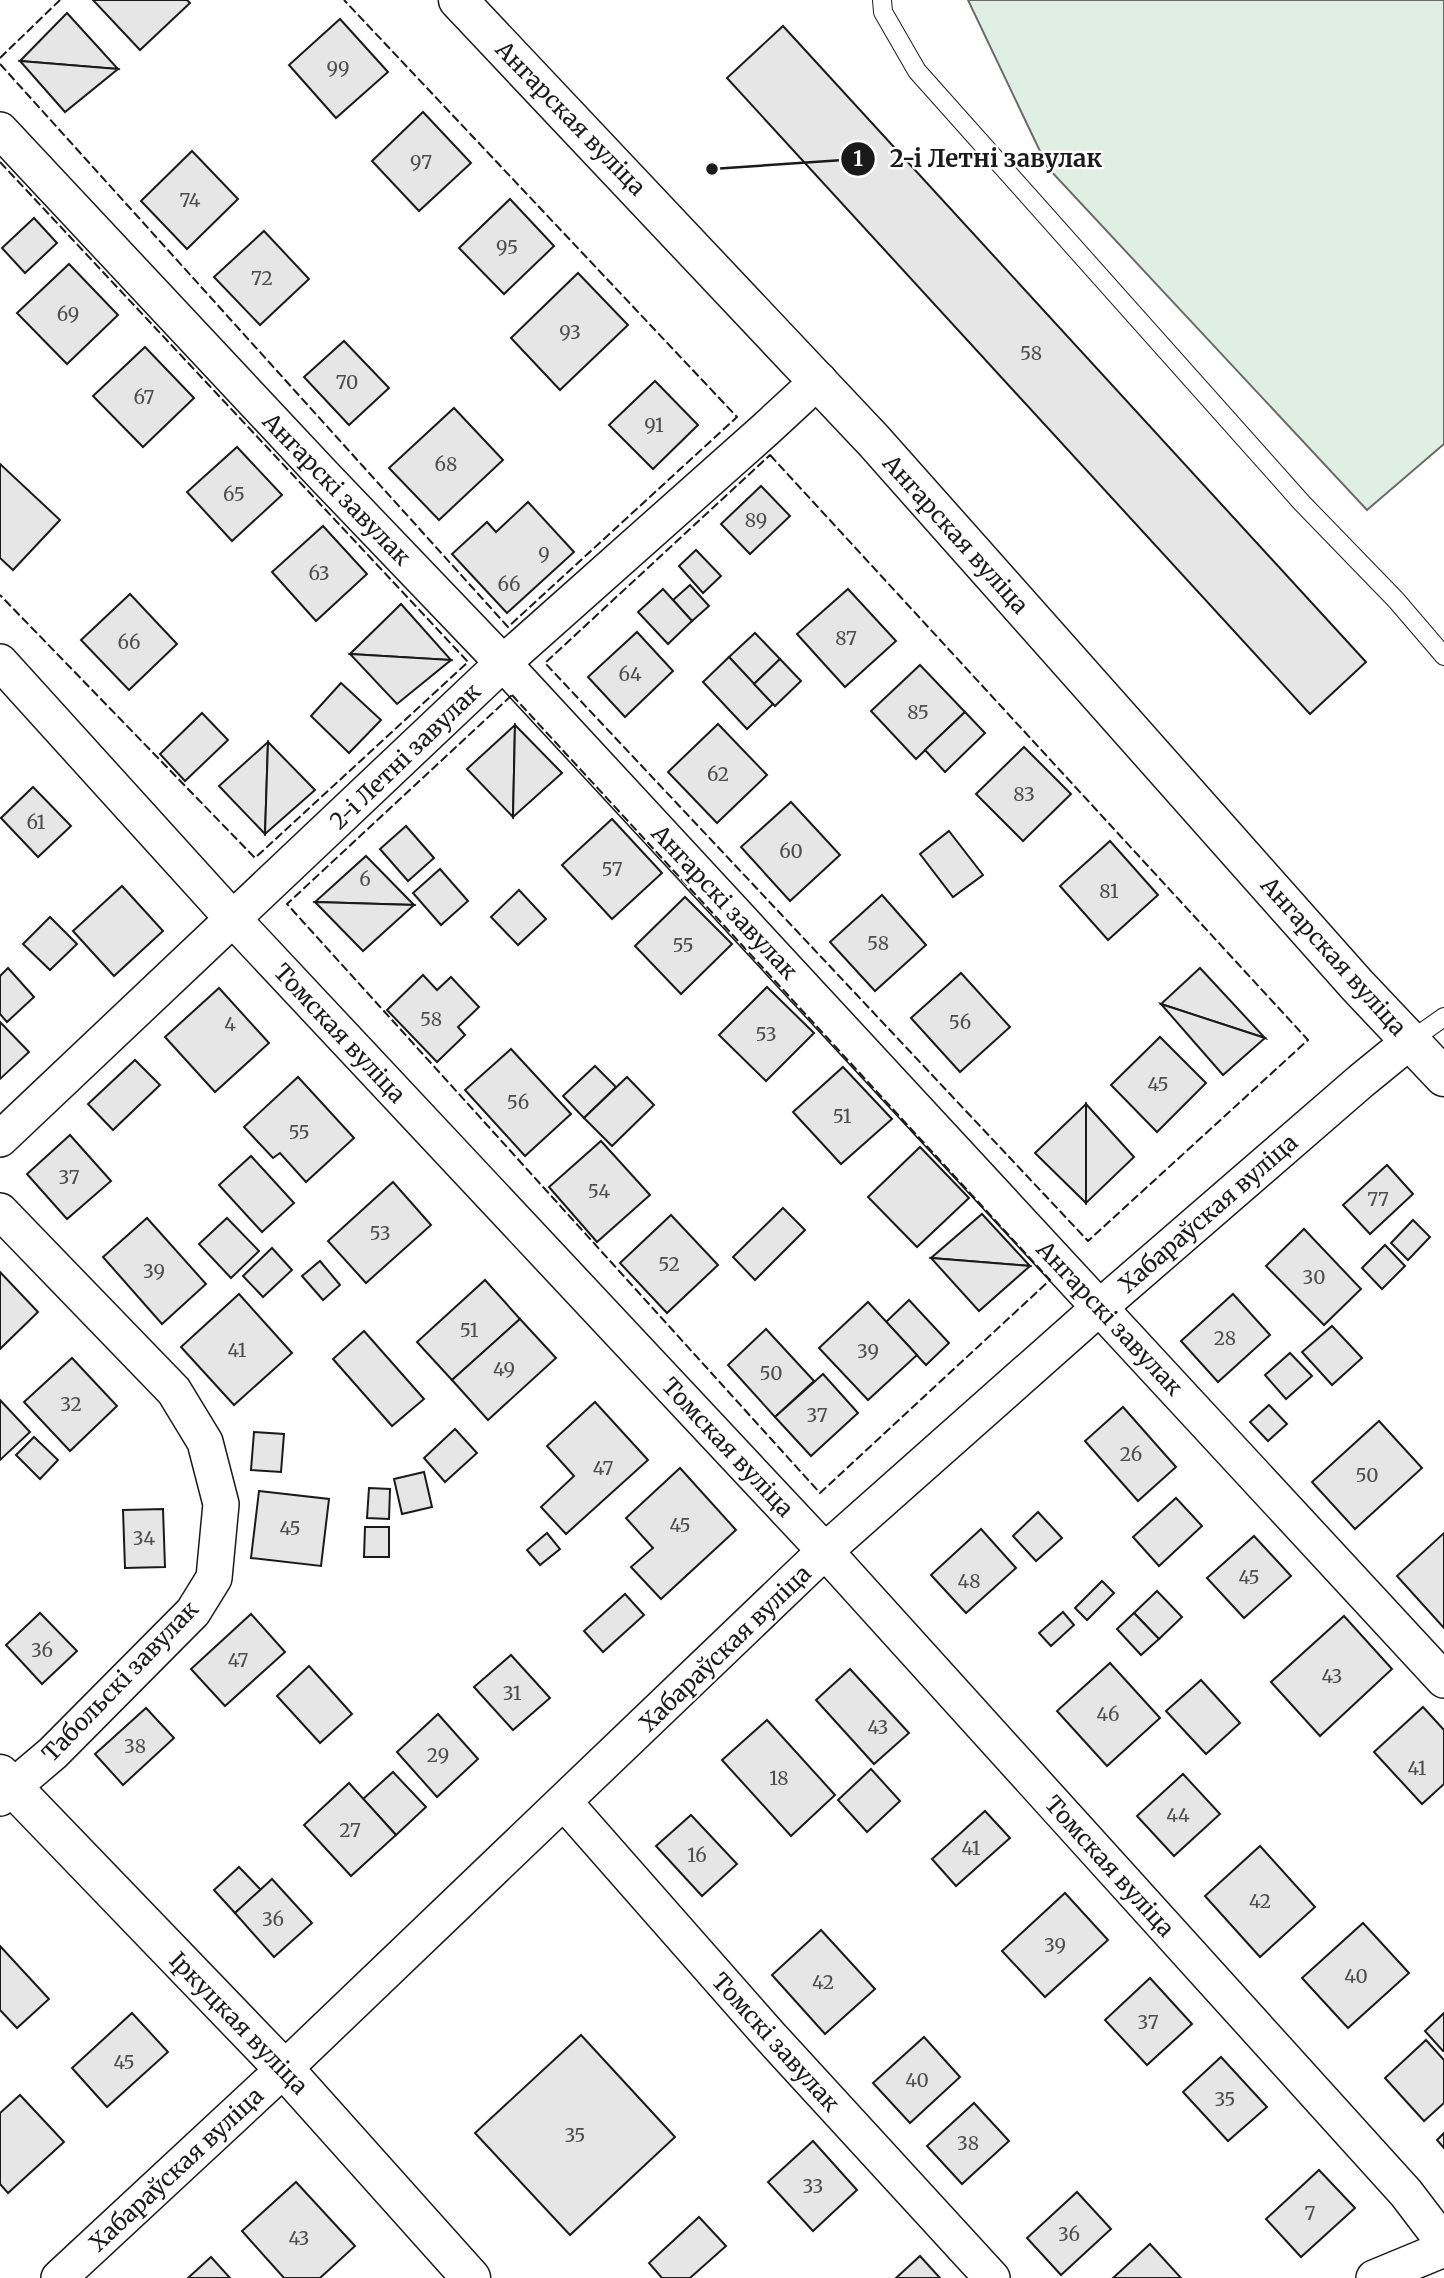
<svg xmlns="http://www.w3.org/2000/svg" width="1444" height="2278" font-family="Merriweather,serif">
	<rect width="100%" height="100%" fill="#fff"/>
	<polygon fill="#e0efe3" stroke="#6a6a6a" stroke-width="2" points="968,0 1444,0 1444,444 1367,510 1048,168"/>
	<g fill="#e6e6e6" stroke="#1a1a1a" stroke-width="2">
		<polygon points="93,0 187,0 190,3 140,50"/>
		<polygon points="67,13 118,69 20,61"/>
		<polygon points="340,19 388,72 336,118 289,65"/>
		<polygon points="783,26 1366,662 1310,714 727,78"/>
		<polygon points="20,61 118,69 65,112"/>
		<polygon points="423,112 471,163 419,211 372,161"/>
		<polygon points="192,151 238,199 187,249 141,201"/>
		<polygon points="510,199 554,246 504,294 459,248"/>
		<polygon points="34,218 57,243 25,273 2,248"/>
		<polygon points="264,231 309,279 260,325 214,277"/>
		<polygon points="69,264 118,315 67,364 17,313"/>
		<polygon points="578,273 628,325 560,390 511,338"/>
		<polygon points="344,341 389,388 349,425 304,377"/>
		<polygon points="145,347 194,398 143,447 93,396"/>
		<polygon points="655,381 698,425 653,469 609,425"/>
		<polygon points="454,408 503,460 439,520 389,468"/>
		<polygon points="237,447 282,495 232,541 187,492"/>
		<polygon points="0,464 60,520 13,570 0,558"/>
		<polygon points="761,486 790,516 750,554 721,524"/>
		<polygon points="528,502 574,552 507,613 452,554 487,522 496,532"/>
		<polygon points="323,526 367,574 316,621 272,572"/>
		<polygon points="696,550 721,576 703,593 679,566"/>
		<polygon points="690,585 709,606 692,621 673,600"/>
		<polygon points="663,589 692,621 668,644 638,612"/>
		<polygon points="848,589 896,641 845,687 797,634"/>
		<polygon points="130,594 177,644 129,690 81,640"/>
		<polygon points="401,604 451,660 350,654"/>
		<polygon points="637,632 673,671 625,717 588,677"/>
		<polygon points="755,633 780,659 754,684 729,657"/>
		<polygon points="350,654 451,660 397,704"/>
		<polygon points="729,657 773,704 747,729 703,682"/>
		<polygon points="780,659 801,681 775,706 754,684"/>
		<polygon points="920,665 965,712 916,759 871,711"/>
		<polygon points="341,683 381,720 349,753 311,716"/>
		<polygon points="965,712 985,733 945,772 925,750"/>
		<polygon points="202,713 228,740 185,781 160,754"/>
		<polygon points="718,724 767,775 717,823 668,772"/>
		<polygon points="515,725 513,817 467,769"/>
		<polygon points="515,725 562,773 513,817"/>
		<polygon points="268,742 265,834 219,786"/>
		<polygon points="268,742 315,790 265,834"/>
		<polygon points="1024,747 1071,794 1023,841 976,794"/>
		<polygon points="33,787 71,826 38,857 1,818"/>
		<polygon points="791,802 840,855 790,901 741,847"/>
		<polygon points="612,819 662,873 612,919 562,865"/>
		<polygon points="406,826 434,858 408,881 380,849"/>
		<polygon points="949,831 983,875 953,897 920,854"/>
		<polygon points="1110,841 1158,895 1108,940 1060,886"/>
		<polygon points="366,856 414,905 315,902"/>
		<polygon points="440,869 468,901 441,925 413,893"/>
		<polygon points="122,886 163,931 114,976 73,931"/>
		<polygon points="519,890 546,919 518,945 491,917"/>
		<polygon points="882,895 926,945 875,991 830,942"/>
		<polygon points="685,897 732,944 681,994 635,946"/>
		<polygon points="315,902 414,905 363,951"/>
		<polygon points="50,917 77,944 50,970 23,944"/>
		<polygon points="8,968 34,997 7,1022 0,1014 0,976"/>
		<polygon points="1200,968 1265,1038 1161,1004"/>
		<polygon points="961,973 1010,1027 960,1072 911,1018"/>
		<polygon points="423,975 437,990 451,977 479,1007 458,1027 465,1035 437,1062 387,1010"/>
		<polygon points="767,987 814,1033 766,1081 719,1035"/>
		<polygon points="219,988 269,1043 215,1092 165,1037"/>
		<polygon points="1161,1004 1265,1038 1223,1075"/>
		<polygon points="0,1022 29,1052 0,1079"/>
		<polygon points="1160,1037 1206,1083 1157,1132 1111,1085"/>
		<polygon points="511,1049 571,1114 525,1156 465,1090"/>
		<polygon points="135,1060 160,1085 113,1130 88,1104"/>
		<polygon points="595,1066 616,1087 584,1118 563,1096"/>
		<polygon points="843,1067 892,1119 841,1164 793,1112"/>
		<polygon points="298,1077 354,1138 306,1182 280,1153 273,1158 244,1127"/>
		<polygon points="627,1077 654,1105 612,1146 584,1118"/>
		<polygon points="1086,1104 1086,1203 1035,1153"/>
		<polygon points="1086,1104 1134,1157 1086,1203"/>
		<polygon points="70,1135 111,1181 67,1219 27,1174"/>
		<polygon points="601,1141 650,1195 597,1242 549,1187"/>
		<polygon points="920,1147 969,1198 917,1247 868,1197"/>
		<polygon points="251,1156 294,1203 262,1232 219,1185"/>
		<polygon points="1387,1165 1413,1194 1370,1234 1343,1205"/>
		<polygon points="393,1182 431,1225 366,1283 328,1241"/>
		<polygon points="783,1208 805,1230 755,1280 733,1257"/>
		<polygon points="982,1214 1030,1266 931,1258"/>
		<polygon points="671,1215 718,1265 667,1313 620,1263"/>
		<polygon points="147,1218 206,1284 162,1324 103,1257"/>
		<polygon points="227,1218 259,1251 231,1278 199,1244"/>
		<polygon points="1413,1220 1430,1237 1408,1260 1391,1243"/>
		<polygon points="1304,1229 1361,1289 1324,1325 1266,1266"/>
		<polygon points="1385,1245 1405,1266 1382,1289 1362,1268"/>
		<polygon points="272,1248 292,1270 263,1297 243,1276"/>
		<polygon points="931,1258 1030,1266 979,1311"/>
		<polygon points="320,1261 340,1285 323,1300 302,1276"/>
		<polygon points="0,1272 38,1312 0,1349"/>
		<polygon points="485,1280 520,1319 452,1380 417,1342"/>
		<polygon points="239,1294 292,1353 234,1405 181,1347"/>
		<polygon points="1233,1294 1270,1335 1218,1382 1181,1341"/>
		<polygon points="909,1300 949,1343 926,1365 886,1322"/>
		<polygon points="868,1302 917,1355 868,1400 819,1348"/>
		<polygon points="520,1319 556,1358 488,1420 452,1380"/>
		<polygon points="1332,1326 1362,1358 1332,1385 1302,1352"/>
		<polygon points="766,1329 814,1381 775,1417 728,1365"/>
		<polygon points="364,1331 424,1399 392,1426 333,1359"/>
		<polygon points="1290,1353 1312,1376 1286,1399 1265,1375"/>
		<polygon points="72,1358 117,1406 70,1451 24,1402"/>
		<polygon points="823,1374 858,1413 811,1456 775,1417"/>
		<polygon points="0,1400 30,1432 0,1460"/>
		<polygon points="595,1402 648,1460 566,1534 541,1507 574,1476 547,1446"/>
		<polygon points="1269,1405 1287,1424 1268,1441 1250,1422"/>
		<polygon points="1123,1407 1176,1467 1138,1501 1085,1441"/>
		<polygon points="1379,1421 1422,1468 1355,1529 1312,1482"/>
		<polygon points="455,1429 477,1453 445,1482 424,1458"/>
		<polygon points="254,1432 284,1434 281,1472 251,1470"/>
		<polygon points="34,1437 58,1460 40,1479 16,1455"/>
		<polygon points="680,1468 736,1530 661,1599 631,1567 653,1548 626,1518"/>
		<polygon points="424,1472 432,1507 402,1514 394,1479"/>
		<polygon points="369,1488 390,1489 389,1519 367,1518"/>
		<polygon points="259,1491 329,1499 321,1566 251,1558"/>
		<polygon points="1176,1498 1202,1526 1159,1566 1133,1537"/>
		<polygon points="163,1509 165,1567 125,1568 123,1510"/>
		<polygon points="1038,1512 1062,1538 1036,1561 1013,1536"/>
		<polygon points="365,1527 389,1527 389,1557 364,1557"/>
		<polygon points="981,1529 1016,1568 966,1613 931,1575"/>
		<polygon points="547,1533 560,1549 540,1565 527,1550"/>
		<polygon points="1444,1533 1444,1628 1397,1576"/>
		<polygon points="1254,1536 1291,1576 1244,1618 1207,1578"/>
		<polygon points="1102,1581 1114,1593 1087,1620 1075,1608"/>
		<polygon points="1157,1591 1182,1617 1159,1639 1134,1613"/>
		<polygon points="625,1594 644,1615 603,1652 584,1631"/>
		<polygon points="1063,1612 1074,1625 1051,1646 1039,1633"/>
		<polygon points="40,1613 77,1651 42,1684 6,1645"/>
		<polygon points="1134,1613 1159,1639 1141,1655 1117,1629"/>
		<polygon points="251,1614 285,1652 225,1706 191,1669"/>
		<polygon points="1344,1616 1392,1669 1320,1736 1271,1682"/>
		<polygon points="511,1655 550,1698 513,1730 474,1687"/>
		<polygon points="1110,1663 1160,1718 1107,1766 1057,1711"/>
		<polygon points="309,1666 352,1714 320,1743 277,1696"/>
		<polygon points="850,1669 909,1733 874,1764 816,1700"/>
		<polygon points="1201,1680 1240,1723 1206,1754 1166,1711"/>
		<polygon points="1423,1707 1444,1730 1444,1784 1422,1804 1374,1752"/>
		<polygon points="146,1708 174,1738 123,1785 95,1754"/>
		<polygon points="438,1714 478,1759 437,1797 397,1752"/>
		<polygon points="767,1720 835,1795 791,1836 722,1760"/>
		<polygon points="871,1769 900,1801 867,1832 838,1800"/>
		<polygon points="393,1772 426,1807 396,1835 363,1799"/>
		<polygon points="1183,1774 1220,1814 1174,1856 1137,1816"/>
		<polygon points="349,1783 396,1835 351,1876 304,1825"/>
		<polygon points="985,1811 1010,1838 956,1886 932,1859"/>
		<polygon points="691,1815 737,1864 702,1896 656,1846"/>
		<polygon points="1260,1846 1315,1907 1260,1957 1205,1896"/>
		<polygon points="239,1867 261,1890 235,1913 214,1890"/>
		<polygon points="272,1879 312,1923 274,1957 235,1913"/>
		<polygon points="1065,1893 1108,1940 1045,1997 1002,1951"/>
		<polygon points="1363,1923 1409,1973 1348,2028 1302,1978"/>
		<polygon points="821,1930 875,1989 825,2034 772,1975"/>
		<polygon points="0,1946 49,1999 17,2028 0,2010"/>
		<polygon points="1150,1978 1192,2024 1147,2065 1105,2020"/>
		<polygon points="132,2013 168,2052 107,2107 72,2068"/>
		<polygon points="1444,2013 1444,2051 1443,2051 1425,2031"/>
		<polygon points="581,2035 675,2137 570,2235 475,2133"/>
		<polygon points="924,2037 960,2077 910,2123 873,2083"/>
		<polygon points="1426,2040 1444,2060 1444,2103 1424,2121 1385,2078"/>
		<polygon points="1221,2057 1267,2107 1228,2141 1183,2092"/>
		<polygon points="20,2095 64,2142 8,2193 0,2184 0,2113"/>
		<polygon points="974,2103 1009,2141 962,2184 927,2146"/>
		<polygon points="1444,2133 1444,2148 1437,2140"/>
		<polygon points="813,2141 857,2190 813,2231 768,2182"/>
		<polygon points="1319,2170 1355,2208 1301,2257 1266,2219"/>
		<polygon points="296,2182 355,2246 320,2278 284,2278 242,2231"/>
		<polygon points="1077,2192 1111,2229 1061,2275 1027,2238"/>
		<polygon points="699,2217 726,2246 690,2278 662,2278 649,2263"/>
		<polygon points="1150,2244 1181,2278 1113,2278"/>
		<polygon points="920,2256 940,2278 896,2278"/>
		<polygon points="211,2257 230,2278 188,2278"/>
	</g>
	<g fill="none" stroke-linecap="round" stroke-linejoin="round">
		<defs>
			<g id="lane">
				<polyline points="882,0 883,12 917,71 1302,503 1396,600 1444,656"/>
				<polyline points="1410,1041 1444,1017"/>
			</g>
			<g id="street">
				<polyline points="0,130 324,476 503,663 1444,1680"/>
				<polyline points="0,662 233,919 825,1551 1406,2193 1444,2243"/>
				<polyline points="0,1139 503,663 766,429 819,380"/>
				<polyline points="0,1211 174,1391 205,1442 221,1504 214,1578 193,1612 53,1753 0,1798"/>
				<polyline points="564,1802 770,2036 992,2278"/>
				<polyline points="59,2278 284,2069 825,1551 1100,1307 1361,1081 1410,1041"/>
				<polyline points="1374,2278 1444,2249"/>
			</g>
			<g id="secondary">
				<polyline points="458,0 874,441 1357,985 1444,1077"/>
				<polyline points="0,1774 284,2069 471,2278"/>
			</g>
		</defs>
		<use href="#lane" stroke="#1a1a1a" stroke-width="20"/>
		<use href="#street" stroke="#1a1a1a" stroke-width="38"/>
		<use href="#secondary" stroke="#1a1a1a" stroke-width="41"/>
		<use href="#lane" stroke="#fff" stroke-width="18"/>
		<use href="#street" stroke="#fff" stroke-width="35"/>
		<use href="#secondary" stroke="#fff" stroke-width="38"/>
		<g stroke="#1a1a1a" stroke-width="2" stroke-dasharray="9 3.5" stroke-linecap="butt">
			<polyline points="0,58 60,0"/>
			<polyline points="0,64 508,627 737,417 344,0"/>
			<polyline points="0,162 468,662 255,858 0,595"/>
			<polygon points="770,455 1308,1040 1088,1241 545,663"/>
			<polygon points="512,695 1050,1280 820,1493 287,904"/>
		</g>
	</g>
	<g text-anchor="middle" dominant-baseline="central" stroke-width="5" stroke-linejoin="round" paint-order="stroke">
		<g font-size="19" fill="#4d4d4d">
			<text x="338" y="68">99</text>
			<text x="421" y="162">97</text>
			<text x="190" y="200">74</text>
			<text x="507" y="247">95</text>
			<text x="262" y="278">72</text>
			<text x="68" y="314">69</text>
			<text x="570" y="332">93</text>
			<text x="1031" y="353">58</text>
			<text x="347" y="382">70</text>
			<text x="144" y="397">67</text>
			<text x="654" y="425">91</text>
			<text x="446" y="464">68</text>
			<text x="234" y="494">65</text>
			<text x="756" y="520">89</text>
			<text x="544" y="554">9</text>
			<text x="319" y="573">63</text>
			<text x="509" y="584">66</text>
			<text x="846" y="638">87</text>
			<text x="129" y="642">66</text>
			<text x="630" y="674">64</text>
			<text x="918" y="712">85</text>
			<text x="718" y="774">62</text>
			<text x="1024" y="794">83</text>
			<text x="36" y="822">61</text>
			<text x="791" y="851">60</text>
			<text x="612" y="869">57</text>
			<text x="365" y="879">6</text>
			<text x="1109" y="891">81</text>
			<text x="878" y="943">58</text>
			<text x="683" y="945">55</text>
			<text x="431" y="1019">58</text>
			<text x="960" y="1022">56</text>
			<text x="230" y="1024">4</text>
			<text x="766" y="1034">53</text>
			<text x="1158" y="1084">45</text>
			<text x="518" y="1102">56</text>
			<text x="842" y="1116">51</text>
			<text x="299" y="1132">55</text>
			<text x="69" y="1177">37</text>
			<text x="599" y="1191">54</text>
			<text x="1378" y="1199">77</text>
			<text x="380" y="1233">53</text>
			<text x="669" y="1264">52</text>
			<text x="154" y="1271">39</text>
			<text x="1314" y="1277">30</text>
			<text x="469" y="1330">51</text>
			<text x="1225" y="1338">28</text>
			<text x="237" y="1350">41</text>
			<text x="868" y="1351">39</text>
			<text x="504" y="1369">49</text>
			<text x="771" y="1373">50</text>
			<text x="71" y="1404">32</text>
			<text x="817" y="1415">37</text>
			<text x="1131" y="1454">26</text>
			<text x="603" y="1468">47</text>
			<text x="1367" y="1475">50</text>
			<text x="680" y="1525">45</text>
			<text x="290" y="1528">45</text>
			<text x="144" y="1538">34</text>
			<text x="1249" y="1577">45</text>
			<text x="969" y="1581">48</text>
			<text x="42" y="1650">36</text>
			<text x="238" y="1660">47</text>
			<text x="1332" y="1676">43</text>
			<text x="512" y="1693">31</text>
			<text x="1108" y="1714">46</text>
			<text x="878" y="1727">43</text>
			<text x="135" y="1746">38</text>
			<text x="438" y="1755">29</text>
			<text x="1417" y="1768">41</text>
			<text x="779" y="1778">18</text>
			<text x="1178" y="1815">44</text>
			<text x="350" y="1830">27</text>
			<text x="971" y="1848">41</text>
			<text x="697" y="1855">16</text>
			<text x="1260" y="1901">42</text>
			<text x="273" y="1919">36</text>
			<text x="1055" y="1945">39</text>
			<text x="1356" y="1976">40</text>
			<text x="823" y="1982">42</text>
			<text x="1148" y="2022">37</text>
			<text x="124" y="2062">45</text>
			<text x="917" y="2080">40</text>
			<text x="1225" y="2099">35</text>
			<text x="575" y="2135">35</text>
			<text x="968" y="2143">38</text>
			<text x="813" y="2186">33</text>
			<text x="1310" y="2213">7</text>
			<text x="1069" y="2234">36</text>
			<text x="299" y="2238">43</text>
		</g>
		<g font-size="23" fill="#1a1a1a" stroke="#fff">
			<text transform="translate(571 118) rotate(46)">Ангарская вуліца</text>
			<text transform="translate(337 489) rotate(46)">Ангарскі завулак</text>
			<text transform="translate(956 534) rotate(48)">Ангарская вуліца</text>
			<text transform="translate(405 756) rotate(-44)">2-і Летні завулак</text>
			<text transform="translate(725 902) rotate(47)">Ангарскі завулак</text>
			<text transform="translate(1334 956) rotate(48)">Ангарская вуліца</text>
			<text transform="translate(340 1033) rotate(47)">Томская вуліца</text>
			<text transform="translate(1208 1213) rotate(-41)">Хабараўская вуліца</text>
			<text transform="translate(1110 1318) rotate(47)">Ангарскі завулак</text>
			<text transform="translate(728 1447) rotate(47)">Томская вуліца</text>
			<text transform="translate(725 1648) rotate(-44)">Хабараўская вуліца</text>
			<text transform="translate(120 1681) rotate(-46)">Табольскі завулак</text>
			<text transform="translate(1110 1866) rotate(48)">Томская вуліца</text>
			<text transform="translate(239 2023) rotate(46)">Іркуцкая вуліца</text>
			<text transform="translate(776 2042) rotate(48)">Томскі завулак</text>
			<text transform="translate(176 2169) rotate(-43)">Хабараўская вуліца</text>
		</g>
	</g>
	<path fill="none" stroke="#1a1a1a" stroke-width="2.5" d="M712 169L858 159"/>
	<g fill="#1a1a1a" stroke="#fff" stroke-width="2.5">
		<circle cx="712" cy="169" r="7"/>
		<circle cx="858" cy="159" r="18"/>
	</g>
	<g font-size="21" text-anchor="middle" font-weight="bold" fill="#fff">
		<text x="858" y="166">1</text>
	</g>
	<g font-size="24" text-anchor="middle" font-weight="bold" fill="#1a1a1a" stroke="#fff" stroke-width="5" stroke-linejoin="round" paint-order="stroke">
		<text x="996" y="167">2-і Летні завулак</text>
	</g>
</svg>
